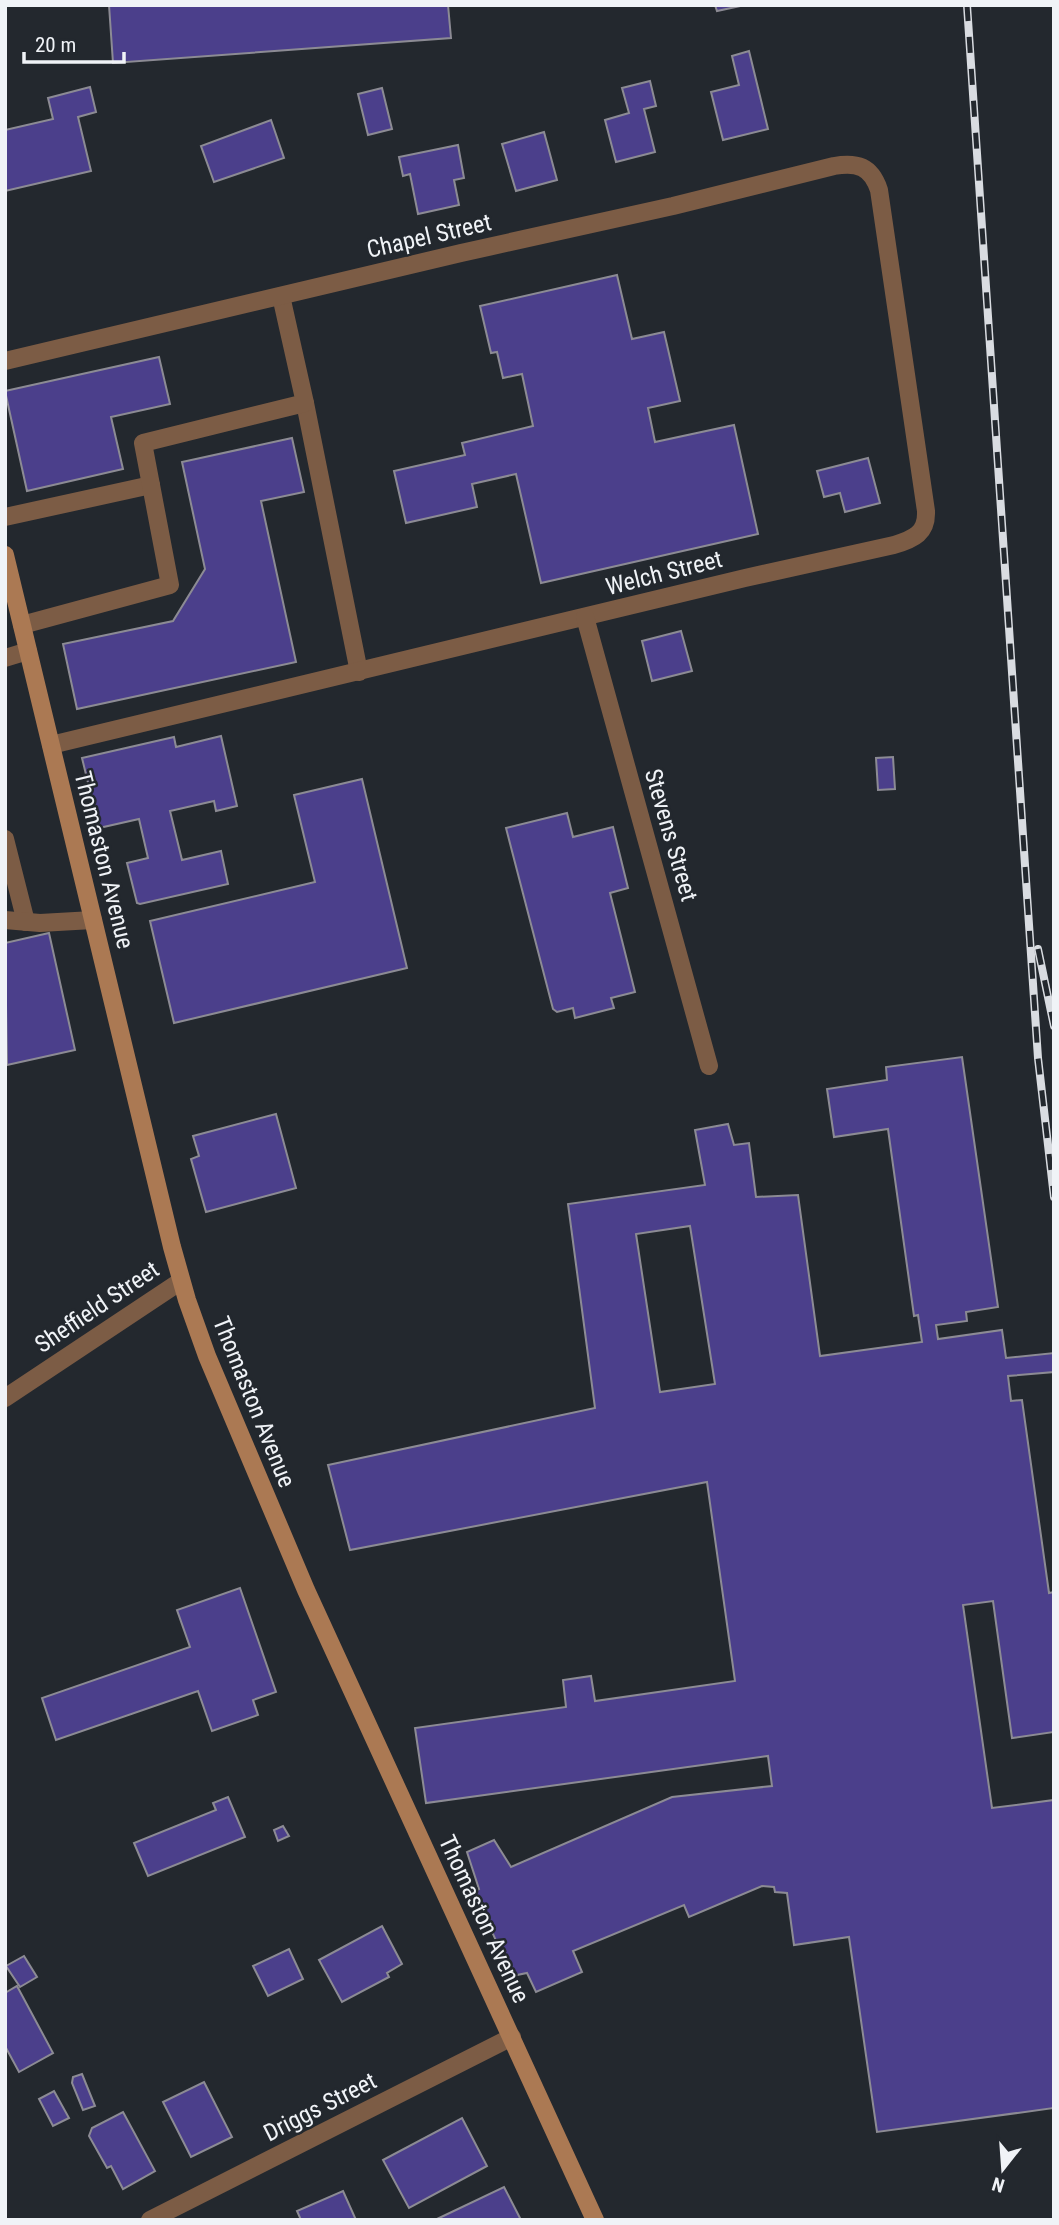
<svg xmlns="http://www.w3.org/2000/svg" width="1059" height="2225" font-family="'Roboto Condensed',sans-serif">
	<rect width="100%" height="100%" fill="#23282e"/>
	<g fill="#4b3f8b" stroke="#8c8b94" stroke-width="2" fill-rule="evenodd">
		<polygon points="109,5 448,5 451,38 113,63"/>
		<polygon points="715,5 745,5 717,11"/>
		<polygon points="749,51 768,129 723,140 711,92 739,85 732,56"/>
		<polygon points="650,81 656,106 644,109 655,152 616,162 605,120 629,113 622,88"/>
		<polygon points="90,87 96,112 78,117 91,171 5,191 5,130 53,119 48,98"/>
		<polygon points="382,88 392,129 368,135 358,94"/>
		<polygon points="271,120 284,158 214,182 201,146"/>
		<polygon points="544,132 557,180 516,191 502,144"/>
		<polygon points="458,145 464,178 454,180 459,205 418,214 410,174 403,176 399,157"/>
		<polygon points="617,275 632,339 664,332 680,401 648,408 655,442 734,425 758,534 541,583 516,474 472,484 477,507 406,523 394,471 465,455 462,443 533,426 522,374 503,378 497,352 491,353 480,306"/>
		<polygon points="159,357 170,404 111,417 123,469 27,491 5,391"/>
		<polygon points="292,438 304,492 261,501 296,662 77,709 63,644 173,621 205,569 182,462"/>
		<polygon points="868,458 880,503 845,512 840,493 824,497 817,471"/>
		<polygon points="681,631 692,671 652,681 642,641"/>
		<polygon points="221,736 237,806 216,811 214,801 170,811 182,860 221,851 228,884 140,904 137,903 127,863 148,858 139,819 99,828 82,758 174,737 176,747"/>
		<polygon points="893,757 895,789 878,790 876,758"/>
		<polygon points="362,779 407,968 174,1023 150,921 315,882 294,795"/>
		<polygon points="567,813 573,837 613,827 628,888 610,893 635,992 611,998 614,1008 575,1018 573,1008 557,1012 553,1009 506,828"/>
		<polygon points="49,933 75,1050 7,1065 5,943"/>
		<path d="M962 1057 998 1307 966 1312 967 1321 936 1325 938 1339 1002 1330 1006 1358 1054 1353V1372L1008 1376 1011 1401 1022 1400 1049 1593 1054 1592V1732L1012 1738 993 1601 963 1605 992 1808 1054 1800V2108L877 2132 849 1937 794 1945 787 1893 775 1892 774 1887 762 1886 689 1917 684 1905 573 1951 582 1972 536 1992 527 1973 512 1976 474 1892 479 1889 467 1852 494 1840 511 1867 672 1797 772 1786 768 1756 426 1803 415 1728 566 1707 563 1680 591 1676 595 1701 735 1681 707 1482 350 1550 328 1465 595 1408 568 1204 705 1185 695 1130 728 1124 734 1145 749 1143 756 1197 798 1195 820 1356 922 1342 918 1315 914 1316 888 1129 834 1137 827 1089 887 1080 886 1067ZM690 1226 715 1384 660 1392 636 1234Z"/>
		<polygon points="276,1114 296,1188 206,1212 191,1159 199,1156 193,1136"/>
		<polygon points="240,1588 276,1692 253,1700 258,1715 212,1731 198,1691 56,1740 42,1698 190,1647 177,1610"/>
		<polygon points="228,1797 245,1837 148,1876 134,1843 216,1810 213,1803"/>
		<polygon points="283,1826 289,1836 278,1841 274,1830"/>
		<polygon points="382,1926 402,1964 387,1973 389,1977 342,2002 319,1960"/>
		<polygon points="289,1949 303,1979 268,1996 253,1966"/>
		<polygon points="24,1956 37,1977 20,1987 6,1966"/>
		<polygon points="17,1986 53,2053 19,2072 5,2046 5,1993"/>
		<polygon points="82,2074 95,2106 83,2110 72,2083 73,2077"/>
		<polygon points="204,2082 232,2137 191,2157 163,2102"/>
		<polygon points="54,2091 69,2118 53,2126 39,2099"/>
		<polygon points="123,2112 155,2171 123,2189 111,2166 107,2168 89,2136 92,2128"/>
		<polygon points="462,2118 487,2166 409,2208 383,2160"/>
		<polygon points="504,2187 521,2220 437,2219"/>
		<polygon points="343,2191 356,2220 301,2220 297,2211"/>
	</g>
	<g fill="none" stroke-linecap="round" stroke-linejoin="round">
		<g stroke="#7c5c45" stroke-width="18">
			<polyline points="305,403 359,672"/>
			<polyline points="5,517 151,485"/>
			<polyline points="22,625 170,585 143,443 305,403 281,296"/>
			<polyline points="5,658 28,651"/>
			<polyline points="5,839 26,922"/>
			<polyline points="5,920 40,923 93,920"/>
		</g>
		<g stroke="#7c5c45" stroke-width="18">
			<path d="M5 361 461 253 673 206 834 166C857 162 871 166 879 190L926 511C927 533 914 539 894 545L745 578 51 745"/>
			<polyline points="585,617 709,1066"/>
			<polyline points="5,1398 181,1281"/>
			<polyline points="150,2220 512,2037"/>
		</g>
		<polyline stroke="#ab7953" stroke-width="18" points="5,555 172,1247 187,1300 207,1356 306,1590 595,2220"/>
		<defs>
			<g id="rail">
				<polyline points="967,5 1038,1058 1054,1197"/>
				<polyline points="1038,949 1054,1026"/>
			</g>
		</defs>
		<use href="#rail" stroke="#d9dce1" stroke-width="8"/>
		<use href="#rail" stroke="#23282e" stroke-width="5" stroke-dasharray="16" stroke-linecap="butt"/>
	</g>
	<g text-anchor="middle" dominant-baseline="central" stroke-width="5" stroke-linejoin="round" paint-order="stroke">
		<g font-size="24" fill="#f0f3f7" stroke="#23282e">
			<text transform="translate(429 236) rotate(-13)">Chapel Street</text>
			<text transform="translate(664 573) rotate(-14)">Welch Street</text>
			<text transform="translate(671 835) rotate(74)">Stevens Street</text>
			<text transform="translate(104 860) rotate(76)">Thomaston Avenue</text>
			<text transform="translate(97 1307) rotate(-34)">Sheffield Street</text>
			<text transform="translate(254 1402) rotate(68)">Thomaston Avenue</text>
			<text transform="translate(484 1919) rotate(65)">Thomaston Avenue</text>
			<text transform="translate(320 2107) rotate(-27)">Driggs Street</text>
		</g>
	</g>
	<rect width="1059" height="2225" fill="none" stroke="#f0f3f7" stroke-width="14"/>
	<g transform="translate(1003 2169) rotate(197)" stroke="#23282e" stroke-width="5" paint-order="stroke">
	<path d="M0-5L12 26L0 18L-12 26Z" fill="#f0f3f7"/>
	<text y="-10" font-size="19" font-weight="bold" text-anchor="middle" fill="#f0f3f7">N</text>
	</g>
	<path d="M24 52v10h100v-10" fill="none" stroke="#f0f3f7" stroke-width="3.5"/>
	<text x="35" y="52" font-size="21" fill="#f0f3f7" stroke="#23282e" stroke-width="5" paint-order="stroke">20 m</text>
</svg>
